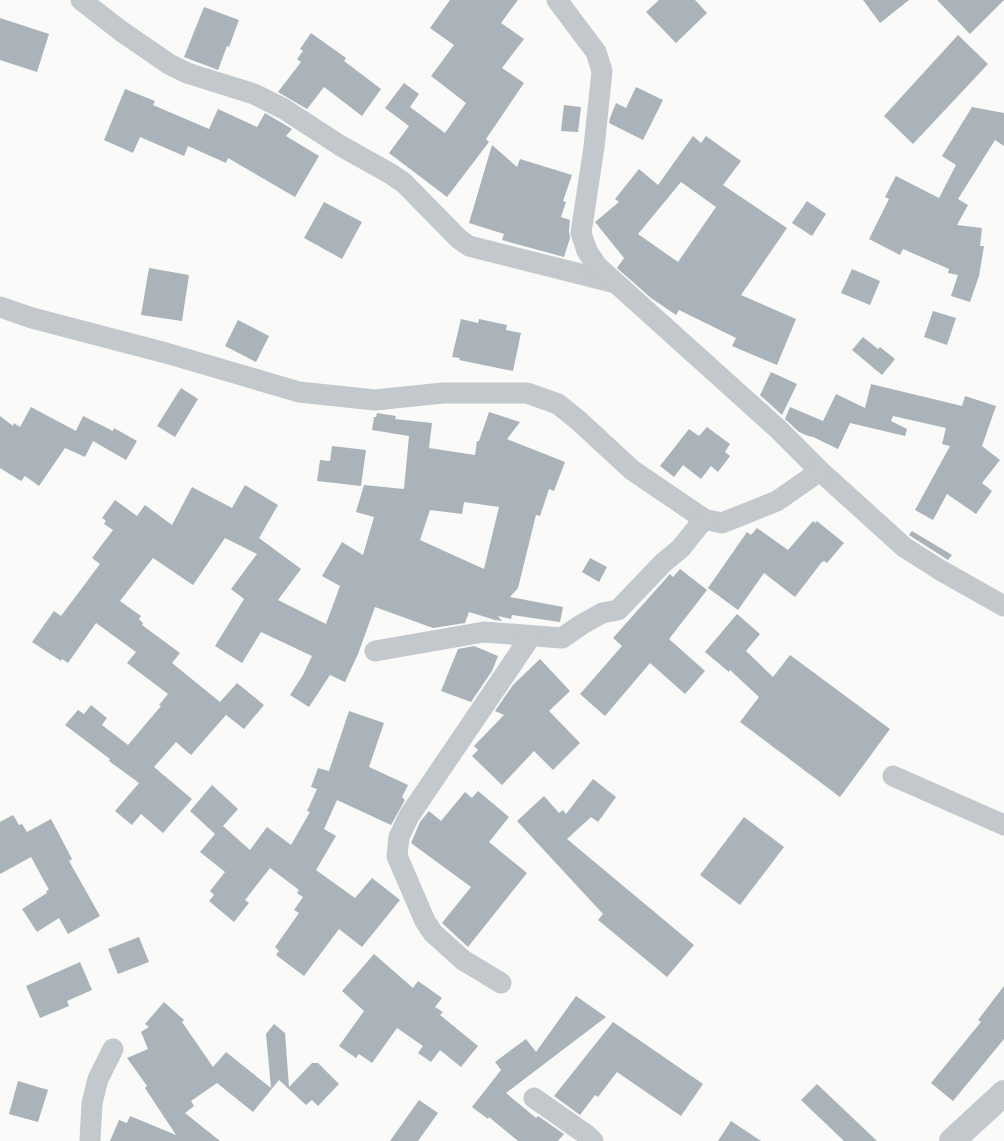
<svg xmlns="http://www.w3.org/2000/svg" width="1004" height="1141" font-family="Raleway,sans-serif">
	<rect width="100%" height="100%" fill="#fafaf8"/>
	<g fill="#aab3b9" fill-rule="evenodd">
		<polygon points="450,0 518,0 501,23 524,39 502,68 524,83 486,139 489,142 447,197 389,153 409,126 385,108 404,83 419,94 410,107 445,133 466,103 431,76 454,45 430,28"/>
		<polygon points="659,0 695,0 707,13 676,43 646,12"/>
		<polygon points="863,0 909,0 880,23"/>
		<polygon points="937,0 1004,0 970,34"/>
		<polygon points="204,7 239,20 229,47 227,46 218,70 184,57"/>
		<polygon points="0,18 49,34 37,72 0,60"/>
		<polygon points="311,33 346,58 344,61 381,89 362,116 324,87 307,109 278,92 301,62 297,59 303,51 300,49"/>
		<polygon points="958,35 988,64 913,144 884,116"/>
		<polygon points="636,87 663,100 643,140 609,123 610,118 616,103 626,108"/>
		<polygon points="125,89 155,101 153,105 209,129 218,109 257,127 265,113 292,129 286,136 319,156 295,197 228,158 226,163 188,146 184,156 140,137 133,153 104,140"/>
		<polygon points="564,105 581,107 578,132 561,131"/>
		<polygon points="972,107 1004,113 1004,146 995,140 958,199 968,205 957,225 982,228 980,246 984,246 979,276 970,302 951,296 958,275 948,273 949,269 903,249 900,255 869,239 889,199 885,197 896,176 939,198 956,165 942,156"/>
		<path d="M693 136 701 143 706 136 741 161 723 185 787 228 741 295 796 319 777 365 732 346 736 338 679 310 676 315 651 298 617 268 624 258 595 222 619 202 615 199 639 169 658 185ZM681 182 716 207 678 262 638 234Z"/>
		<polygon points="492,145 517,167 520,159 572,175 563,201 566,202 561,217 570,220 569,231 570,238 564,257 502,240 504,234 469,223"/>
		<polygon points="807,201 826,214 812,236 792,223"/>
		<polygon points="324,202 362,222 342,259 304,238"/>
		<polygon points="149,268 189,275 182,321 141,315"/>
		<polygon points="852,269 880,281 870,305 841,293"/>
		<polygon points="933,311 956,318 947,345 924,337"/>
		<polygon points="461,319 478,323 479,319 507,325 506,330 521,333 513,371 459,360 460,358 452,357"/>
		<polygon points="238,320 269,336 256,362 225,346"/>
		<polygon points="863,337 878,349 880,347 895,359 882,375 852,350"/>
		<polygon points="771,372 797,384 782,415 760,395"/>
		<polygon points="871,384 962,406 965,396 996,406 982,446 1000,460 982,483 992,491 976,514 947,494 933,520 915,510 950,446 942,444 946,428 893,416 891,421 907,429 905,436 850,423 838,449 811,436 811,437 799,432 785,419 790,407 823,421 836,394 865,408"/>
		<polygon points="181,388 198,399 175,437 157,426"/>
		<polygon points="31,407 76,431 83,416 113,431 114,428 137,441 126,460 93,441 85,457 65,448 39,486 25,476 21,481 0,468 0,416 13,426 14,423 20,427"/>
		<path d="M489 412 520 422 507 439 565 462 554 491 549 489 540 516 536 515 518 588 510 597 563 607 560 622 512 615 511 619 498 616 502 621 495 620 469 612 465 623 433 628 375 607 358 654 345 682 330 675 309 707 290 695 303 675 312 656 261 632 242 663 215 646 244 599 231 589 257 554 225 538 193 585 153 558 120 601 141 616 139 619 143 623 142 625 180 653 172 663 220 702 237 683 264 705 244 729 226 715 191 755 176 742 154 767 192 799 163 833 141 814 132 825 115 811 139 783 109 761 110 759 65 725 78 710 84 714 91 705 107 718 102 725 128 745 161 706 159 705 168 694 127 663 136 652 96 623 68 663 62 659 61 661 32 642 54 611 61 616 100 564 92 558 113 530 104 524 106 521 102 518 115 500 137 516 145 505 172 525 192 487 232 508 245 485 278 505 259 538 301 569 278 600 326 624 340 586 322 576 342 542 363 555 374 517 356 512 364 485 404 489 409 436 372 430 374 417H376L377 413 396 416 395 419 432 423 429 448 475 455 477 441H479ZM464 502 499 507 484 569 420 540 430 510 462 514Z"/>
		<polygon points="707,427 730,444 725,452 730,456 718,472 711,466 701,479 683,465 674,477 660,466 689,429 699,436"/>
		<polygon points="332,446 366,450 361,486 317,481 320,460 330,461"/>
		<polygon points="813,521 815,523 817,521 844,543 827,563 824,561 821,563 795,597 764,573 738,610 708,588 747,532 751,535 757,528 788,550"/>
		<polygon points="912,531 952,555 948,560 912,537 909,535"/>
		<polygon points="590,558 607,567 599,582 582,572"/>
		<polygon points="680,569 707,590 669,639 705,671 685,694 650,663 605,716 580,694 622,646 613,638 670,574 673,577"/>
		<polygon points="737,614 760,634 746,651 773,677 790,655 890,729 840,797 740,722 759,697 730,670 729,672 705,652"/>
		<polygon points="474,646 498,656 492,671 471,702 441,691 458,649"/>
		<polygon points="540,659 570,691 549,711 580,743 553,770 534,751 502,785 472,756 478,750 474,746 504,715 495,711 513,685"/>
		<polygon points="349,711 384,723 369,767 408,785 402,797 405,800 391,825 337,800 324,829 336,836 316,870 355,898 372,878 400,900 362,947 339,929 304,976 276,955 279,951 275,947 299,913 294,910 303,897 297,893 299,890 270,868 245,900 249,903 234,922 209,901 214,895 210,891 225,872 200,852 215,834 190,811 212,785 238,809 223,826 250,850 267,827 291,845 310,812 307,811 317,789 311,787 318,768 329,771"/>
		<polygon points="593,779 616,797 598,822 591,817 567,839 694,945 667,977 598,920 603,914 517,821 544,796 559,813 563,810 566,814"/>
		<polygon points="478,791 509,817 489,842 527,873 468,947 442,923 471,887 411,843 420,822 429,811 441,821 465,792 472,798"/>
		<polygon points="13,815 19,825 22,824 27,832 51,819 72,859 69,861 100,916 68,934 59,918 37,932 22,909 47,893 46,891 49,890 31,857 0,874 0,822"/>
		<polygon points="744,817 784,847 740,905 700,875"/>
		<polygon points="139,937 149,962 118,974 108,949"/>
		<polygon points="374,954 413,988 418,981 442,998 435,1007 443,1012 440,1015 478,1046 461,1067 440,1050 431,1062 418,1053 423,1046 397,1028 372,1063 359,1054 356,1058 339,1046 364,1011 342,991"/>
		<polygon points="80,962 92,990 67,1001 69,1006 40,1018 26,986"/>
		<polygon points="1004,986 1004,1039 953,1101 931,1083 981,1022 978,1020"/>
		<polygon points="576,996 606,1017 506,1093 536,1118 538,1116 564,1134 558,1141 518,1141 489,1117 488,1119 472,1107 501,1070 495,1062 526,1039 536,1052"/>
		<polygon points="164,1002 184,1020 182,1022 213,1067 226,1052 271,1088 266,1034 274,1024 285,1033 289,1087 312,1063 318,1063 339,1084 318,1106 312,1100 306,1105 279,1080 253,1112 217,1083 191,1101 194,1106 185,1113 220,1141 110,1141 119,1120 127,1123 130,1116 176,1135 145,1088 147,1086 127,1058 148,1049 141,1032 149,1027 145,1024"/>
		<polygon points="613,1022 703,1084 681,1116 617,1072 598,1097 595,1095 580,1115 554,1096"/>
		<polygon points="18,1081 48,1090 38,1122 9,1114"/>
		<polygon points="817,1084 877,1141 844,1141 801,1100"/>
		<polygon points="419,1100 438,1113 418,1141 390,1141"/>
		<polygon points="731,1121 761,1141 718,1141"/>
	</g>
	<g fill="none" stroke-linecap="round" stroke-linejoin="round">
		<g stroke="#c3c8cc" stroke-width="21">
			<polyline points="81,0 121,31 169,64 187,73 254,94 284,109 341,146 391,174 404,183 459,239 469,246 612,282"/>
			<polyline points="557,0 596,52 602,71 594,147 581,233 587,251 597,266 777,428 820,471 904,547 940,570 1004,606"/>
			<polyline points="0,307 32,318 166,353 299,392 375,400 443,393 527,393 558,404 579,421 632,470 704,519 722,523 777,501 820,471"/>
			<polyline points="375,651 484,632 562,638 581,625 602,613 618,610 663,563 681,548 704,519"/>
			<polyline points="893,776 1004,825"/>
			<polyline points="501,983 463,960 433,933 425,921 397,856 399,837 409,816 531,636"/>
			<polyline points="534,1098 587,1135 593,1141"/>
			<polyline points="90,1141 92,1103 98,1079 113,1049"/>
		</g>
		<polyline stroke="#c3c8cc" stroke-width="26" points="952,1141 1004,1093"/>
	</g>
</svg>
